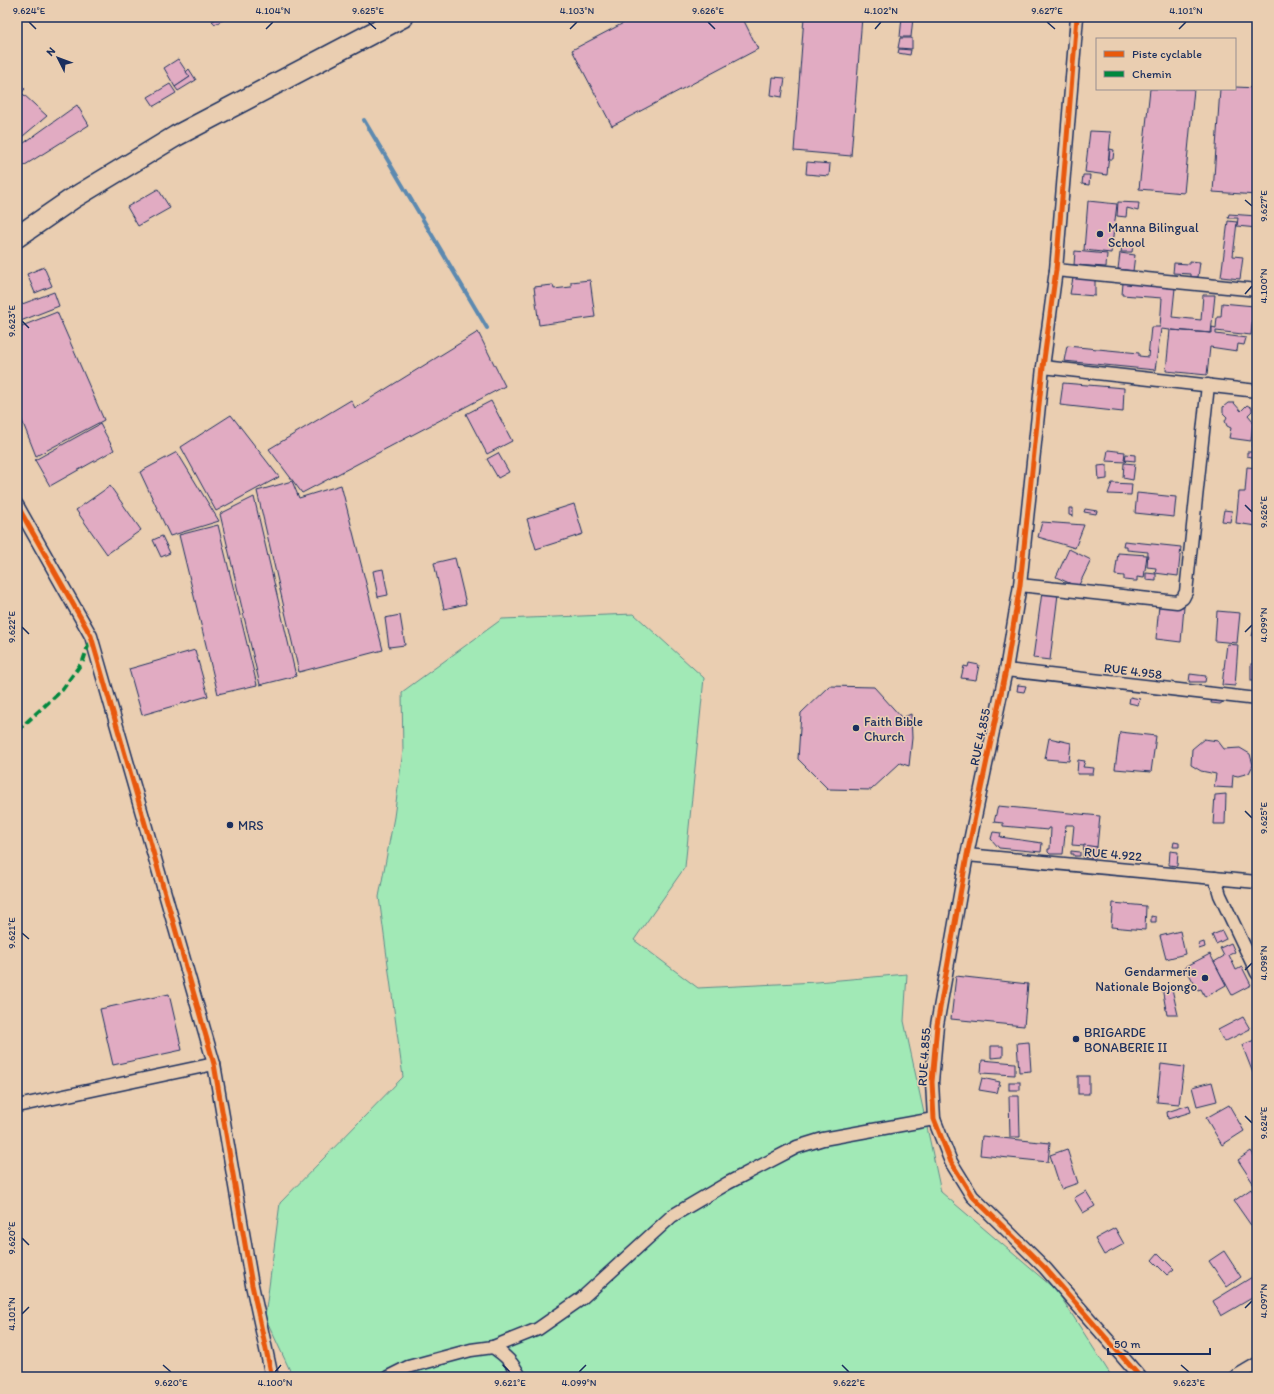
<svg xmlns="http://www.w3.org/2000/svg" width="1274" height="1394" font-family="Itim,sans-serif">
	<rect width="100%" height="100%" fill="#eaceb1"/>
	<filter id="ink" filterUnits="userSpaceOnUse"><feTurbulence type="fractalNoise" baseFrequency=".025" numOctaves="2"/><feDisplacementMap in="SourceGraphic" scale="8" xChannelSelector="R" yChannelSelector="G"/><feConvolveMatrix kernelMatrix="1 2 1 2 8 2 1 2 1" color-interpolation-filters="sRGB"/></filter>
	<g filter="url(#ink)">
		<polygon fill="#a1e9b6" stroke="#5e8c8a" points="634,614 704,678 685,867 634,940 698,988 817,982 907,974 904,1021 941,1192 1057,1291 1112,1377 293,1377 265,1317 280,1203 403,1077 379,897 394,817 403,751 402,692 502,619"/>
		<g fill="none" stroke-linecap="round" stroke-linejoin="round">
			<polyline stroke="#5b89b0" stroke-width="4" points="364,120 487,328"/>
		</g>
		<g fill="#e1abc2" stroke="#1b2f5e">
			<polygon points="222,17 223,20 215,24 212,21"/>
			<polygon points="635,17 742,17 758,49 612,126 572,50"/>
			<polygon points="804,17 862,17 851,156 794,151"/>
			<polygon points="902,17 913,18 911,37 900,37"/>
			<polygon points="900,38 912,38 912,49 898,48"/>
			<polygon points="899,49 911,50 910,55 898,53"/>
			<polygon points="178,59 190,77 175,87 164,68"/>
			<polygon points="189,69 196,80 178,91 175,87 190,77 186,72"/>
			<polygon points="773,77 785,78 782,97 771,95"/>
			<polygon points="17,81 25,89 17,98"/>
			<polygon points="170,84 176,93 154,106 148,97"/>
			<polygon points="1235,87 1257,88 1257,195 1213,192 1220,89 1235,89"/>
			<polygon points="1150,89 1194,89 1184,193 1139,189"/>
			<polygon points="23,94 47,116 17,141 17,101"/>
			<polygon points="77,105 89,125 17,170 17,148"/>
			<polygon points="1090,131 1111,132 1107,175 1085,172"/>
			<polygon points="1110,149 1114,150 1113,159 1109,159"/>
			<polygon points="807,162 830,164 829,176 806,174"/>
			<polygon points="1083,175 1090,175 1089,185 1082,184"/>
			<polygon points="158,189 170,208 138,226 127,207"/>
			<polygon points="1088,201 1117,204 1111,253 1084,250"/>
			<polygon points="1118,202 1139,203 1138,211 1127,208 1126,217 1117,216"/>
			<polygon points="1229,214 1257,216 1257,228 1237,226 1238,218 1228,218"/>
			<polygon points="1228,221 1237,222 1233,256 1243,257 1240,279 1221,277"/>
			<polygon points="1123,243 1133,245 1132,252 1121,252"/>
			<polygon points="1075,251 1107,254 1106,267 1074,265"/>
			<polygon points="1120,253 1135,255 1133,271 1118,269"/>
			<polygon points="1189,261 1200,262 1198,277 1191,277 1191,274 1173,273 1174,263 1189,264"/>
			<polygon points="44,267 52,286 35,293 27,274"/>
			<polygon points="1073,278 1095,280 1095,296 1070,294"/>
			<polygon points="590,280 595,317 539,325 534,287 553,285 554,289 571,287 571,282"/>
			<polygon points="1123,283 1175,288 1172,317 1201,320 1203,295 1215,295 1211,333 1171,330 1212,333 1212,327 1216,328 1217,317 1221,317 1222,303 1254,306 1251,335 1216,331 1216,334 1246,338 1244,345 1238,344 1237,351 1210,347 1207,375 1166,371 1170,330 1161,329 1155,370 1064,361 1067,346 1139,353 1139,356 1148,357 1151,327 1160,327 1162,298 1122,295"/>
			<polygon points="54,292 59,306 18,322 17,306"/>
			<polygon points="57,312 104,420 36,456 17,408 17,328"/>
			<polygon points="478,332 505,386 302,493 269,449 351,400 355,408"/>
			<polygon points="1063,383 1124,388 1123,412 1060,405"/>
			<polygon points="491,401 512,441 487,454 466,414"/>
			<polygon points="1228,403 1234,403 1241,411 1247,405 1252,408 1252,411 1248,415 1253,421 1251,441 1229,438 1231,428 1227,426 1225,421 1227,417 1223,413 1223,407"/>
			<polygon points="231,415 279,477 216,511 181,447"/>
			<polygon points="100,424 114,450 50,486 35,460"/>
			<polygon points="1253,441 1257,441 1257,458 1247,456 1247,452 1252,452"/>
			<polygon points="1108,450 1125,452 1124,460 1127,461 1126,462 1106,461"/>
			<polygon points="177,452 219,521 170,536 140,472"/>
			<polygon points="498,453 509,472 498,478 487,459"/>
			<polygon points="1126,454 1135,455 1135,461 1125,460"/>
			<polygon points="1124,463 1135,464 1133,480 1123,478"/>
			<polygon points="1107,465 1107,479 1099,480 1098,466"/>
			<polygon points="1247,467 1257,468 1256,526 1236,523 1239,492 1245,492"/>
			<polygon points="292,481 299,498 341,485 383,650 299,672 257,491"/>
			<polygon points="1112,483 1132,484 1131,495 1108,494"/>
			<polygon points="110,486 141,530 107,554 76,510"/>
			<polygon points="1137,493 1176,497 1174,517 1135,513"/>
			<polygon points="254,497 296,676 260,685 220,514"/>
			<polygon points="574,504 583,534 536,549 527,519"/>
			<polygon points="1069,508 1073,508 1073,516 1069,515"/>
			<polygon points="1085,509 1097,511 1096,514 1084,512"/>
			<polygon points="1224,510 1232,511 1230,522 1222,521"/>
			<polygon points="1042,522 1084,525 1075,548 1038,537"/>
			<polygon points="218,525 257,685 218,694 179,535"/>
			<polygon points="162,536 170,553 161,557 153,540"/>
			<polygon points="1124,541 1181,547 1178,576 1155,573 1156,568 1147,567 1148,552 1127,550 1127,546 1123,546"/>
			<polygon points="1069,549 1091,560 1078,587 1056,577"/>
			<polygon points="1118,553 1147,555 1144,578 1137,577 1137,581 1134,581 1124,580 1124,576 1115,575"/>
			<polygon points="455,558 466,604 444,609 434,563"/>
			<polygon points="383,569 388,595 378,597 373,571"/>
			<polygon points="1146,573 1156,574 1156,581 1146,580"/>
			<polygon points="1042,592 1058,594 1050,660 1033,658"/>
			<polygon points="1159,605 1184,607 1181,642 1156,639"/>
			<polygon points="1217,611 1240,613 1237,643 1215,641"/>
			<polygon points="400,615 405,645 389,647 385,618"/>
			<polygon points="1256,623 1257,623 1257,637 1252,636"/>
			<polygon points="1227,644 1238,645 1235,686 1222,685"/>
			<polygon points="195,650 208,696 142,715 129,669"/>
			<polygon points="969,663 979,665 976,680 961,678 964,666 968,667"/>
			<rect x="1251" y="664" width="6" height="16"/>
			<polygon points="1190,674 1206,676 1205,682 1189,682"/>
			<polygon points="1018,685 1026,686 1024,692 1017,691"/>
			<polygon points="829,686 874,687 902,718 911,714 912,738 909,766 900,763 871,790 828,789 798,759 801,713"/>
			<polygon points="1130,697 1140,699 1138,705 1129,703"/>
			<polygon points="1212,698 1223,699 1223,702 1220,704 1211,703"/>
			<polygon points="1120,732 1156,736 1151,772 1115,769"/>
			<polygon points="1049,738 1071,743 1069,761 1045,759"/>
			<polygon points="1204,739 1218,741 1224,749 1240,748 1250,754 1253,765 1249,773 1238,776 1233,775 1232,788 1214,787 1216,774 1201,771 1191,765 1192,749"/>
			<polygon points="1078,760 1085,761 1083,767 1094,768 1093,774 1077,774"/>
			<polygon points="1226,794 1225,824 1213,824 1215,795"/>
			<polygon points="998,806 1100,816 1097,847 1072,845 1074,825 1066,825 1063,854 1050,854 1048,852 1048,849 1050,849 1051,828 1048,828 1048,830 1003,826 1003,823 994,822"/>
			<polygon points="993,832 1001,833 1000,837 1042,843 1041,852 999,848 991,839"/>
			<polygon points="1174,842 1179,843 1179,847 1173,847"/>
			<polygon points="1084,845 1097,847 1095,859 1083,857"/>
			<polygon points="1071,851 1080,852 1080,856 1074,856 1074,854 1071,854"/>
			<polygon points="1170,851 1178,852 1177,866 1169,865"/>
			<polygon points="1113,903 1146,906 1145,930 1111,927"/>
			<polygon points="1151,916 1156,917 1156,922 1151,922"/>
			<polygon points="1180,931 1185,954 1166,959 1160,936"/>
			<polygon points="1222,931 1226,939 1216,944 1212,935"/>
			<polygon points="1257,935 1257,949 1252,940"/>
			<polygon points="1204,942 1205,947 1199,949 1198,944"/>
			<polygon points="1231,943 1235,952 1229,955 1236,970 1242,967 1251,985 1232,995 1214,962 1224,956 1220,948"/>
			<polygon points="1210,954 1226,985 1205,997 1201,989 1198,990 1185,967"/>
			<polygon points="956,976 1028,984 1024,1026 951,1019"/>
			<polygon points="1162,988 1172,989 1178,1015 1167,1015"/>
			<polygon points="169,994 182,1050 113,1065 100,1009"/>
			<polygon points="1243,1017 1250,1029 1224,1042 1218,1030"/>
			<polygon points="1257,1039 1257,1072 1253,1073 1242,1045"/>
			<polygon points="1029,1042 1031,1071 1019,1072 1017,1043"/>
			<polygon points="991,1046 1003,1046 1003,1057 991,1058"/>
			<polygon points="982,1060 1015,1063 1015,1075 981,1073"/>
			<polygon points="1161,1064 1184,1067 1179,1104 1157,1102"/>
			<rect x="1078" y="1076" width="11" height="18"/>
			<polygon points="982,1078 1000,1082 997,1093 979,1090"/>
			<rect x="1009" y="1082" width="11" height="8"/>
			<polygon points="1212,1082 1217,1101 1197,1106 1192,1087"/>
			<polygon points="1009,1096 1019,1096 1020,1137 1010,1137"/>
			<polygon points="1189,1105 1191,1112 1168,1119 1167,1112"/>
			<polygon points="1229,1105 1244,1131 1222,1145 1206,1118"/>
			<polygon points="982,1136 1050,1143 1048,1162 980,1155"/>
			<polygon points="1067,1149 1078,1183 1061,1189 1050,1155"/>
			<polygon points="1251,1151 1257,1160 1257,1189 1238,1160"/>
			<polygon points="1251,1189 1257,1198 1257,1234 1234,1201"/>
			<polygon points="1086,1191 1095,1206 1083,1213 1074,1198"/>
			<polygon points="1115,1228 1124,1244 1104,1255 1095,1239"/>
			<polygon points="1224,1251 1241,1277 1227,1287 1209,1261"/>
			<polygon points="1158,1253 1174,1269 1167,1275 1152,1260"/>
			<polygon points="1257,1274 1257,1295 1221,1316 1213,1301"/>
		</g>
		<g fill="none" stroke-linecap="round" stroke-linejoin="round">
			<defs>
				<g id="minor">
					<polyline points="1077,17 1056,270 1043,367 1020,585 1006,670 967,855 937,1025 932,1082 934,1119 951,1162 972,1196 1045,1268 1140,1377"/>
					<polyline points="1056,270 1257,290"/>
					<polyline points="1043,367 1257,391"/>
					<polyline points="17,505 91,636 214,1064 252,1285 272,1377"/>
					<polyline points="1020,585 1177,602 1183,598 1186,592 1208,385"/>
					<polyline points="1006,670 1257,699"/>
					<polyline points="967,855 1257,882"/>
					<polyline points="1215,878 1220,895 1257,973"/>
					<polyline points="17,1106 214,1064"/>
					<path d="M493 1347C506 1356 513 1363 520 1377"/>
					<polyline points="388,1377 408,1367 471,1350 493,1347 538,1329 581,1299 672,1216 728,1183 797,1147 823,1139 934,1119"/>
					<polyline points="1235,1377 1257,1364"/>
				</g>
				<polyline id="trunk" points="17,237 72,199 176,136 403,17"/>
			</defs>
			<use href="#minor" stroke="#1b2f5e" stroke-width="15"/>
			<use href="#trunk" stroke="#1b2f5e" stroke-width="23"/>
			<use href="#minor" stroke="#eaceb1" stroke-width="12"/>
			<use href="#trunk" stroke="#eaceb1" stroke-width="20"/>
			<polyline stroke="#00873e" stroke-width="4" stroke-dasharray="8 4" stroke-linecap="butt" points="17,731 62,690 83,661 91,637"/>
			<defs>
				<g id="cycleway">
					<polyline points="1077,17 1056,270 1043,367 1020,585 1006,670 967,855 937,1025 932,1082 934,1119 951,1162 972,1196 1045,1268 1140,1377"/>
					<polyline points="17,505 91,636 214,1064 252,1285 272,1377"/>
				</g>
			</defs>
			<use href="#cycleway" stroke="#eaceb1" stroke-width="8"/>
			<use href="#cycleway" stroke="#e8590c" stroke-width="5"/>
		</g>
	</g>
	<path fill="none" stroke="#1b2f5e" stroke-width="1.5" d="M29 22 36 29M368 22 376 29M708 22 715 29M1047 22 1055 29M266 29 273 22M570 29 577 22M875 29 881 22M1179 29 1186 22M1245 200 1252 206M1245 294 1252 286M22 321 29 328M1245 505 1252 512M22 627 29 634M1245 632 1252 625M1245 811 1252 818M22 933 29 939M1245 970 1252 963M1245 1116 1252 1123M22 1238 29 1245M1245 1308 1252 1301M22 1314 29 1307M163 1365 171 1372M503 1365 510 1372M842 1365 849 1372M1181 1365 1189 1372M275 1372 281 1365M579 1372 586 1365"/>
	<g fill="#1b2f5e" stroke="#eaceb1" stroke-width="1.5">
		<circle cx="1100" cy="234" r="4"/>
		<circle cx="856" cy="728" r="4"/>
		<circle cx="230" cy="825" r="4"/>
		<circle cx="1205" cy="978" r="4"/>
		<circle cx="1076" cy="1039" r="4"/>
	</g>
	<g text-anchor="middle" dominant-baseline="central" stroke-width="3" stroke-linejoin="round" paint-order="stroke">
		<g font-size="13" fill="#1b2f5e" stroke="#eaceb1" text-anchor="start">
			<text x="1108" y="227">Manna Bilingual<tspan x="1108" dy="15">School</tspan></text>
			<text x="864" y="721">Faith Bible<tspan x="864" dy="15">Church</tspan></text>
			<text x="238" y="825">MRS</text>
			<text x="1197" y="971" text-anchor="end">Gendarmerie<tspan x="1197" dy="15">Nationale Bojongo</tspan></text>
			<text x="1084" y="1032">BRIGARDE<tspan x="1084" dy="15">BONABERIE II</tspan></text>
		</g>
		<g font-size="13" fill="#1b2f5e" stroke="#eaceb1">
			<text transform="translate(1133 671) rotate(7)">RUE 4.958</text>
			<text transform="translate(980 737) rotate(-78)">RUE 4.855</text>
			<text transform="translate(1113 854) rotate(5)">RUE 4.922</text>
			<text transform="translate(924 1057) rotate(-86)">RUE 4.855</text>
		</g>
	</g>
	<rect width="1274" height="1394" fill="none" stroke="#eaceb1" stroke-width="44"/>
	<rect x="1096" y="38" width="140" height="52" fill="#eaceb1" stroke="#978e90"/>
	<rect x="1104" y="51" width="20" height="6" fill="#e8590c" stroke="#978e90"/>
	<text x="1132" y="58" font-size="12" fill="#1b2f5e">Piste cyclable</text>
	<rect x="1104" y="71" width="20" height="6" fill="#00873e" stroke="#978e90"/>
	<text x="1132" y="78" font-size="12" fill="#1b2f5e">Chemin</text>
	<g transform="translate(58 58) rotate(312)" stroke="#eaceb1" stroke-width="3" paint-order="stroke">
	<path d="M0-3L7 15L0 10L-7 15Z" fill="#1b2f5e"/>
	<text y="-6" font-size="11" font-weight="bold" text-anchor="middle" fill="#1b2f5e">N</text>
	</g>
	<path d="M1108 1348v6h102v-6" fill="none" stroke="#1b2f5e" stroke-width="2"/>
	<text x="1114" y="1348" font-size="12" fill="#1b2f5e" stroke="#eaceb1" stroke-width="3" paint-order="stroke">50 m</text>
	<rect x="22" y="22" width="1230" height="1350" fill="none" stroke="#1b2f5e" stroke-width="1.5"/>
	<g font-size="10" text-anchor="middle" fill="#1b2f5e">
		<text x="29" y="14">9.624°E</text>
		<text x="273" y="14">4.104°N</text>
		<text x="368" y="14">9.625°E</text>
		<text x="577" y="14">4.103°N</text>
		<text x="708" y="14">9.626°E</text>
		<text x="881" y="14">4.102°N</text>
		<text x="1047" y="14">9.627°E</text>
		<text x="1186" y="14">4.101°N</text>
		<text transform="translate(1263 206) rotate(-90)" y="4">9.627°E</text>
		<text transform="translate(1263 286) rotate(-90)" y="4">4.100°N</text>
		<text transform="translate(11 321) rotate(-90)" y="4">9.623°E</text>
		<text transform="translate(1263 512) rotate(-90)" y="4">9.626°E</text>
		<text transform="translate(1263 625) rotate(-90)" y="4">4.099°N</text>
		<text transform="translate(11 627) rotate(-90)" y="4">9.622°E</text>
		<text transform="translate(1263 818) rotate(-90)" y="4">9.625°E</text>
		<text transform="translate(11 933) rotate(-90)" y="4">9.621°E</text>
		<text transform="translate(1263 963) rotate(-90)" y="4">4.098°N</text>
		<text transform="translate(1263 1123) rotate(-90)" y="4">9.624°E</text>
		<text transform="translate(11 1238) rotate(-90)" y="4">9.620°E</text>
		<text transform="translate(1263 1301) rotate(-90)" y="4">4.097°N</text>
		<text transform="translate(11 1314) rotate(-90)" y="4">4.101°N</text>
		<text x="171" y="1386">9.620°E</text>
		<text x="275" y="1386">4.100°N</text>
		<text x="510" y="1386">9.621°E</text>
		<text x="579" y="1386">4.099°N</text>
		<text x="849" y="1386">9.622°E</text>
		<text x="1189" y="1386">9.623°E</text>
	</g>
</svg>
